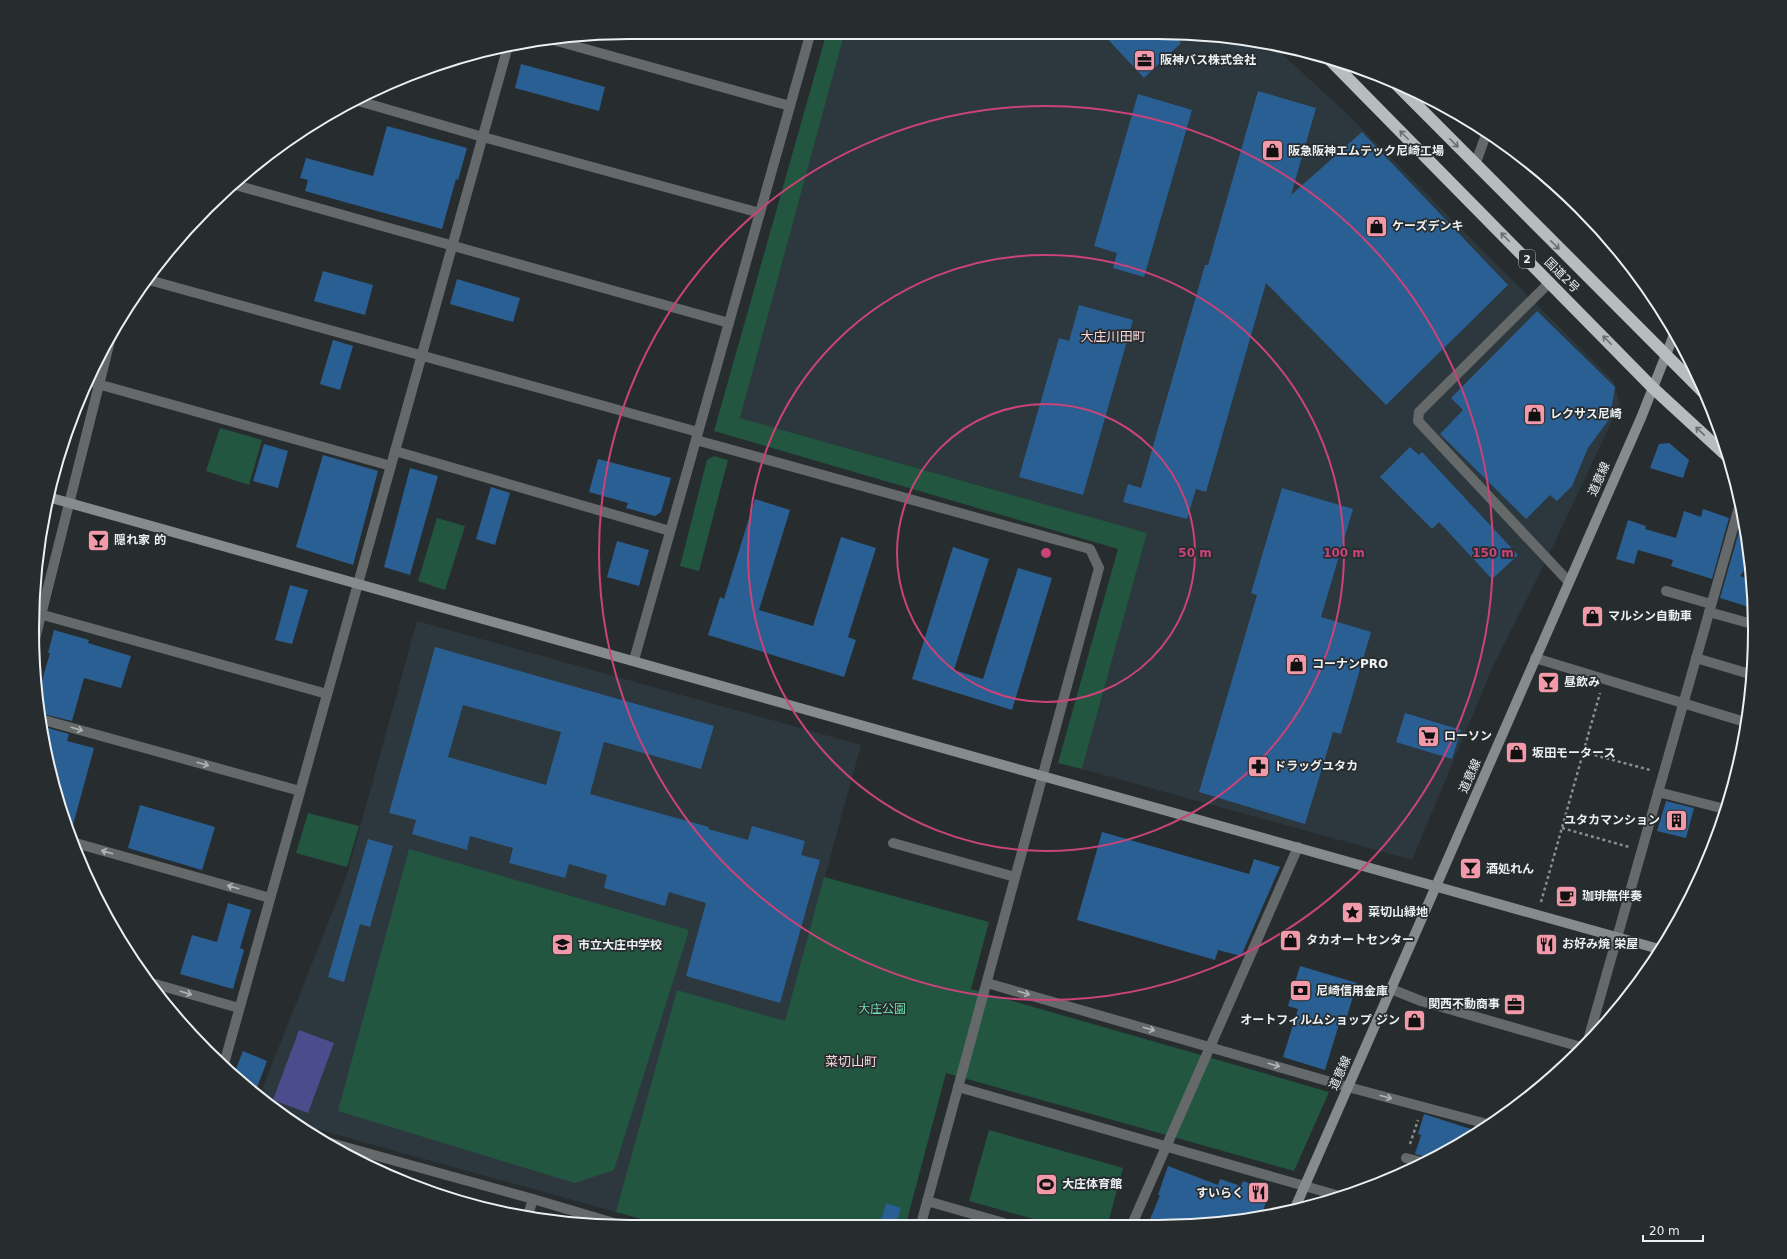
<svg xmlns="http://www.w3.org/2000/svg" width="1787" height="1259" font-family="'DejaVu Sans','Noto Sans JP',sans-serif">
	<rect width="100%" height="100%" fill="#272d2f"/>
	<g fill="#2c383d">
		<polygon points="1158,32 1270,43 1344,111 1614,382 1620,404 1542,569 1494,664 1412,860 1082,769 1147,533 740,418 844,35"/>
		<polygon points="417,621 861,745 729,1225 663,1225 298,1124 266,1104 259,1097 346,878"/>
	</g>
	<g fill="#225640">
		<polygon points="826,35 844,35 740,418 1147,533 1082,769 1058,763 1118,549 714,431"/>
		<polygon points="220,428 262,440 249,485 206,471"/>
		<polygon points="714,456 728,460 699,571 680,566 707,460"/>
		<polygon points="437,518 465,526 445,590 418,581"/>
		<polygon points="308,813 359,826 347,867 296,853"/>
		<polygon points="409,849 689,930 614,1170 575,1183 338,1111"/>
		<polygon points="824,877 989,922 971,989 1329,1092 1294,1171 946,1073 906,1224 663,1225 616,1212 677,990 785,1021"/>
		<polygon points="989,1130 1123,1168 1108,1223 1048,1223 969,1201"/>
	</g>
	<polygon fill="#4a4c8b" points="299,1030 334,1043 308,1113 273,1100"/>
	<g fill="#2a5f93" fill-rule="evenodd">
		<polygon points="1101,32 1171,33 1181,43 1144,78"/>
		<polygon points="521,64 605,87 599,111 515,88"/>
		<polygon points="1258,91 1316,108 1291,195 1362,132 1508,285 1386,405 1266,283 1206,492 1196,489 1187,519 1123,502 1128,484 1141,488 1205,265 1208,265"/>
		<polygon points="1138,94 1192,110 1144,277 1113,268 1117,253 1094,246"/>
		<polygon points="387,126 467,148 458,180 456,179 442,229 305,191 308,180 300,178 306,158 373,176"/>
		<polygon points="323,271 373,285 365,315 314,301"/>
		<polygon points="457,279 520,298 513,322 450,304"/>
		<polygon points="1079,305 1133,320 1083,495 1019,477 1059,338 1069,341"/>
		<polygon points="1537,311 1615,387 1610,418 1588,448 1572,486 1557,501 1550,495 1526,519 1440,434 1463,410 1451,398"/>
		<polygon points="333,340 353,346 340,390 320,384"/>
		<polygon points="1669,443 1689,460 1683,478 1650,468 1659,444"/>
		<polygon points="264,444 288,451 278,488 253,481"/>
		<polygon points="1410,447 1419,455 1422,452 1518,555 1492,579 1439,522 1432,529 1380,477"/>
		<polygon points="323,455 378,471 353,565 296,547"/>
		<polygon points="598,459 671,478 661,512 655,516 626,508 628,503 589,492"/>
		<polygon points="410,468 438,476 410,575 384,567"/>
		<polygon points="491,487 510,493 495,545 476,539"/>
		<polygon points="1282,488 1353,509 1321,617 1371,632 1341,734 1333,732 1305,824 1199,792 1257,595 1251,593"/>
		<polygon points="755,499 790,510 759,610 813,626 841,537 876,548 848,637 856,640 844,677 708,635 720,597 724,599"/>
		<polygon points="1703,509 1729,518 1712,579 1671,566 1673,560 1638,550 1634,564 1616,559 1628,520 1646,526 1645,529 1676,538 1684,511 1701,517"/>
		<polygon points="1742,521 1750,551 1750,563 1740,576 1751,580 1752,608 1720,598"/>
		<polygon points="617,541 649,550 639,586 607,577"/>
		<polygon points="953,547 989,559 954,670 983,679 1018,568 1052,578 1012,710 912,679"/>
		<polygon points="290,585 308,590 292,644 275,640"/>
		<polygon points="54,630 89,640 88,643 131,656 121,688 84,678 72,721 39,713 37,698 50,653 48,653"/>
		<path d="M435 647 714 726 701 769 604 742 590 794 709 827 708 829 748 840 752 826 805 841 801 855 820 860 780 1003 686 976 706 903 669 892 665 906 604 888 607 875 569 864 565 878 509 863 513 848 470 836 467 850 412 834 416 820 389 813ZM463 705 561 732 546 785 448 757Z"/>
		<polygon points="1405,713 1461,730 1452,759 1396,742"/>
		<polygon points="41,726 69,734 67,741 94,748 70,836 64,821 44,746"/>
		<polygon points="1666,801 1694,808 1686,838 1657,831"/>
		<polygon points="140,805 215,827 202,870 128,848"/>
		<polygon points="1102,832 1249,874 1254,859 1280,867 1241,956 1218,950 1215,960 1077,920"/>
		<polygon points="368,839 393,846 370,927 360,924 344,982 328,977"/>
		<polygon points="228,903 251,910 240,948 244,950 233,989 180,974 192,935 217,942"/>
		<polygon points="1300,966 1357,983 1345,1023 1340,1021 1325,1070 1283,1057 1298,1009 1288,1006"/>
		<polygon points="243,1051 267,1061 255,1093 234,1074"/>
		<polygon points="1424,1114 1480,1132 1431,1160 1427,1157 1415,1154 1421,1135 1418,1134"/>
		<polygon points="1168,1166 1218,1185 1220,1179 1241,1186 1243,1181 1270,1191 1261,1216 1236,1222 1149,1222 1160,1195 1158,1195"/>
		<polygon points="886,1203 901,1208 896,1224 880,1224"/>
	</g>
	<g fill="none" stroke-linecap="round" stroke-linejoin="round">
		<g stroke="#898e90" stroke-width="2.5" stroke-dasharray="3 3" stroke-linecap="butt">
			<polyline points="1583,752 1650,770"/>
			<polyline points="1562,828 1629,847"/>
			<polyline points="1541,902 1600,693"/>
			<polyline points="1410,1144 1418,1120"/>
		</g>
		<g stroke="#656969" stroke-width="10">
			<polyline points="1550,282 1419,412 1418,421 1569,582"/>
			<polyline points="1666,591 1711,604"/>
			<polyline points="1406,1158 1425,1163"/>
		</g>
		<g stroke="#656969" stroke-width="10">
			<polyline points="546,38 790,106"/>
			<polyline points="355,100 483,137 760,213"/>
			<polyline points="1475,165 1487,132"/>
			<polyline points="232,184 729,323"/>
			<polyline points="149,280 698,432"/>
			<polyline points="87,381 391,466"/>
			<polyline points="696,440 1090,549 1099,568 921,1224"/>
			<polyline points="395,451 670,531"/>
			<polyline points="1709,612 1752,624"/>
			<polyline points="36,613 327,694"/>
			<polyline points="34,643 113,329"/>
			<polyline points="1535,658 1745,722"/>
			<polyline points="1696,658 1753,675"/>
			<polyline points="634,660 810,35"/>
			<polyline points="40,719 300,791"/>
			<polyline points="1658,792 1725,809"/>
			<polyline points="72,842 270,898"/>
			<polyline points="893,843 1015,877"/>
			<polyline points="148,982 239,1008"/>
			<polyline points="987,983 1348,1087 1491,1125"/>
			<polyline points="1391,989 1421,1001 1581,1047"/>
			<polyline points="1588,1040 1739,507"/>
			<polyline points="224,1064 508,46"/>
			<polyline points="958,1087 1343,1197"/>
			<polyline points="327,1142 533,1199 624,1226"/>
			<polyline points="927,1201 1004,1223"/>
			<polyline points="528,1215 533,1199"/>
			<polyline points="1133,1222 1298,847"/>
		</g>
		<g stroke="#868b8b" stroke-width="10">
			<polyline points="48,497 1659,949"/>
			<polyline points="1295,1208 1641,418 1675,332"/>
		</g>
		<g stroke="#b5bebd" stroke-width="12">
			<polyline points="1328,58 1653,388 1728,457"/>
			<polyline points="1397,85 1703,392"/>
		</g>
	</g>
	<defs><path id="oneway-shaft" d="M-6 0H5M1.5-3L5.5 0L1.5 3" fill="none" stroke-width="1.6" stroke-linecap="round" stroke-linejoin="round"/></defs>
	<g stroke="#676e6f">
		<use href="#oneway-shaft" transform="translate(1404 135) rotate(-135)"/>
		<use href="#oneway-shaft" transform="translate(1454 143) rotate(45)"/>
		<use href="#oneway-shaft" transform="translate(1505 237) rotate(-135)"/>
		<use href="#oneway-shaft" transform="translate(1555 245) rotate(45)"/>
		<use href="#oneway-shaft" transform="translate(1607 340) rotate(-135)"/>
		<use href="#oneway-shaft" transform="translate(1700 431) rotate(-136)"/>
	</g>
	<g stroke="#afb3b4">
		<use href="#oneway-shaft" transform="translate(77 729) rotate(16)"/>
		<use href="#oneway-shaft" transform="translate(203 764) rotate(16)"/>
		<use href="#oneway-shaft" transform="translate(107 852) rotate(-164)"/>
		<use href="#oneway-shaft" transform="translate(233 887) rotate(-164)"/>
		<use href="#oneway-shaft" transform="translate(186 993) rotate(16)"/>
		<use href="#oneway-shaft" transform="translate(1024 993) rotate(16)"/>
		<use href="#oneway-shaft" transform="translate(1149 1029) rotate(16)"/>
		<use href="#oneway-shaft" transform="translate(1274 1065) rotate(16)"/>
		<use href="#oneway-shaft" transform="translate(1386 1097) rotate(15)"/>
	</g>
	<g fill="none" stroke="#ca4379" stroke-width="2">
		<circle cx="1046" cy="553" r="149"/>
		<circle cx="1046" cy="553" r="298"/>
		<circle cx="1046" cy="553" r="447"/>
	</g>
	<defs>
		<symbol id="office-square" viewBox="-11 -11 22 22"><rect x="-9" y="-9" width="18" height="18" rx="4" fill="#f39aaa" stroke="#272d2f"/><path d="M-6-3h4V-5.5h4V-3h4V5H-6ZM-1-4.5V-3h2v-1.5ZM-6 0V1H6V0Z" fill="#111"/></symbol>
		<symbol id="shop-square" viewBox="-11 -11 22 22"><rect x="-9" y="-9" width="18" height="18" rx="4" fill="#f39aaa" stroke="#272d2f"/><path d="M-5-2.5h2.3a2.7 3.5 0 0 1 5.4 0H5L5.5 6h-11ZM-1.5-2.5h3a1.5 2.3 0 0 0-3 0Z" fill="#111"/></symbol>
		<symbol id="bar-square" viewBox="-11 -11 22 22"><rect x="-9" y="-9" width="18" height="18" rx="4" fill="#f39aaa" stroke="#272d2f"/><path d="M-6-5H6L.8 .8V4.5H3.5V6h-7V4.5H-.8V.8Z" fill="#111"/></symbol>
		<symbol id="supermarket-square" viewBox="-11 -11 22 22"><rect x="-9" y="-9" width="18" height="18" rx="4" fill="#f39aaa" stroke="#272d2f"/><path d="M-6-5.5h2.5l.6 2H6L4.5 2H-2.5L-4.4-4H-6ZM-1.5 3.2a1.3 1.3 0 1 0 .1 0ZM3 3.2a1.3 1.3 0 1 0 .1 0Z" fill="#111"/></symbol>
		<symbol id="pharmacy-square" viewBox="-11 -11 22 22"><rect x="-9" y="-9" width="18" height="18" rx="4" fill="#f39aaa" stroke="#272d2f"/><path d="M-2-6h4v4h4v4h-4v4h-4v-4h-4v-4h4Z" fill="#111"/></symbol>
		<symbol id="building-square" viewBox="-11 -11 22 22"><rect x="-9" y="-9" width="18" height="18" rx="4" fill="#f39aaa" stroke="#272d2f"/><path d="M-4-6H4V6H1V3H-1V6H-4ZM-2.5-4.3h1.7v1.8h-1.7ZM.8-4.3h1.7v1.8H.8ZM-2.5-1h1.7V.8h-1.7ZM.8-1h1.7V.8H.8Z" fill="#111"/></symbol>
		<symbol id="cafe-square" viewBox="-11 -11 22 22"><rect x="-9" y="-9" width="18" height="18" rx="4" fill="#f39aaa" stroke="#272d2f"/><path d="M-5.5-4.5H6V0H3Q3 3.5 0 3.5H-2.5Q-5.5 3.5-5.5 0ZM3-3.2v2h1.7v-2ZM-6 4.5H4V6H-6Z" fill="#111"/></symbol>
		<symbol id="sight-square" viewBox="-11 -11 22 22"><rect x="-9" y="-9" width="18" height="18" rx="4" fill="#f39aaa" stroke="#272d2f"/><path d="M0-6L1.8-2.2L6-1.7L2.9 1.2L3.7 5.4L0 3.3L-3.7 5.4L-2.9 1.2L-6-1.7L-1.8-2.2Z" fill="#111"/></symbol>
		<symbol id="restaurant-square" viewBox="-11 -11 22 22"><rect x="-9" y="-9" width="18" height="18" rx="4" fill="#f39aaa" stroke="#272d2f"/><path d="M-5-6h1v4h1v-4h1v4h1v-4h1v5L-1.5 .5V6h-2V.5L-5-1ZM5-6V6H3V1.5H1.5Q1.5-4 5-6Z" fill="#111"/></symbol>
		<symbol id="school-square" viewBox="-11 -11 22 22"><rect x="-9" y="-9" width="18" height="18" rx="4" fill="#f39aaa" stroke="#272d2f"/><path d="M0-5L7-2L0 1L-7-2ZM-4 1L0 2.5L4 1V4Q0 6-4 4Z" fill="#111"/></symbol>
		<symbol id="bank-square" viewBox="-11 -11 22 22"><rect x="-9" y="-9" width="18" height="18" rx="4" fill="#f39aaa" stroke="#272d2f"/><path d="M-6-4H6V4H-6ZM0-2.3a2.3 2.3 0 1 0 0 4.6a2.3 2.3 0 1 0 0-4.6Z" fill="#111"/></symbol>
		<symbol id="stadium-square" viewBox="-11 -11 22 22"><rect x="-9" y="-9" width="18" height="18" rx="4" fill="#f39aaa" stroke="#272d2f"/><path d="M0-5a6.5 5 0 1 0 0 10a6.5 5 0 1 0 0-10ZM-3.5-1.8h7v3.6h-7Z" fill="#111"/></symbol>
	</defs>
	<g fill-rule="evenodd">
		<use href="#office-square" x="1132" y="48" width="25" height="25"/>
		<use href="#shop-square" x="1260" y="138" width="25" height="25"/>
		<use href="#shop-square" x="1364" y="214" width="25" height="25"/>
		<use href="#shop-square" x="1522" y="402" width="25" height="25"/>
		<use href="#bar-square" x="86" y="528" width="25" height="25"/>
		<use href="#shop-square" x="1580" y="604" width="25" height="25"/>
		<use href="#shop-square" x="1284" y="652" width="25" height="25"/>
		<use href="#bar-square" x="1536" y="670" width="25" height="25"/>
		<use href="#supermarket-square" x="1416" y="724" width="25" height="25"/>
		<use href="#shop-square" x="1504" y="740" width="25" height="25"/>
		<use href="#pharmacy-square" x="1246" y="754" width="25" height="25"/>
		<use href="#building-square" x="1664" y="808" width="25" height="25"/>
		<use href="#bar-square" x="1458" y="856" width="25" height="25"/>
		<use href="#cafe-square" x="1554" y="884" width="25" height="25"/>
		<use href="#sight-square" x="1340" y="900" width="25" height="25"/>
		<use href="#shop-square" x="1278" y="928" width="25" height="25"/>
		<use href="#restaurant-square" x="1534" y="932" width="25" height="25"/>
		<use href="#school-square" x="550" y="932" width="25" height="25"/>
		<use href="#bank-square" x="1288" y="978" width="25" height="25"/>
		<use href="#office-square" x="1502" y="992" width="25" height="25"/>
		<use href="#shop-square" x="1402" y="1008" width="25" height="25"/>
		<use href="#stadium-square" x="1034" y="1172" width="25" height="25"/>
		<use href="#restaurant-square" x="1246" y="1180" width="25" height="25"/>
	</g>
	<g text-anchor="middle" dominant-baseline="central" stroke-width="3.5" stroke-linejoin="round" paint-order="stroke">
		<rect fill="#272d2f" stroke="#b1b6b8" stroke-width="1" x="1519" y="250" width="16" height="18" rx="3"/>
		<g font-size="11" font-weight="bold" fill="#ecf0f2">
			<text x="1527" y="259">2</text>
		</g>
		<g font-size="12" font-weight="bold" fill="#ecf0f2" stroke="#272d2f" text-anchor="start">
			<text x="1160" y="60">阪神バス株式会社</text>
			<text x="1288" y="151">阪急阪神エムテック尼崎工場</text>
			<text x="1392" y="226">ケーズデンキ</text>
			<text x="1550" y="414">レクサス尼崎</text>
			<text x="114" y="540">隠れ家 的</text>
			<text x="1608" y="616">マルシン自動車</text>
			<text x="1312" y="664">コーナンPRO</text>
			<text x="1564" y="682">昼飲み</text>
			<text x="1444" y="736">ローソン</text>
			<text x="1532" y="753">坂田モータース</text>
			<text x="1274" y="766">ドラッグユタカ</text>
			<text x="1660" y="820" text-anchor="end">ユタカマンション</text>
			<text x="1486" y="869">酒処れん</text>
			<text x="1582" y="896">珈琲無伴奏</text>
			<text x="1368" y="912">菜切山緑地</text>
			<text x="1306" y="940">タカオートセンター</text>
			<text x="1562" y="944">お好み焼 栄屋</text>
			<text x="578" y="945">市立大庄中学校</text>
			<text x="1316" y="991">尼崎信用金庫</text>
			<text x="1500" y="1004" text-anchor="end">関西不動商事</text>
			<text x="1400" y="1020" text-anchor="end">オートフィルムショップ ジン</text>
			<text x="1062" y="1184">大庄体育館</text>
			<text x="1244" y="1193" text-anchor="end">すいらく</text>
		</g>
		<g font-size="12" fill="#ecf0f2" stroke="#272d2f">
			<text transform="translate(1562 275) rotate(45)">国道2号</text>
			<text transform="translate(1599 479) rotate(-66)">道意線</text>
			<text transform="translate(1470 776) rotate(-66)">道意線</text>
			<text transform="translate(1340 1073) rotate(-66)">道意線</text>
		</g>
		<g font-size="12" fill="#69e2af" stroke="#272d2f">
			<text x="882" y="1009">大庄公園</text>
		</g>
		<g font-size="13" fill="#f8d5da" stroke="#272d2f">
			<text x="1113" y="336">大庄川田町</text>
			<text x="851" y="1061">菜切山町</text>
		</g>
	</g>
	<path d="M0 0H1787V1259H0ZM629 39H1158A590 590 0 0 1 1748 629V630A590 590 0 0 1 1158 1220H629A590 590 0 0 1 39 630V629A590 590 0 0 1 629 39Z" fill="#272d2f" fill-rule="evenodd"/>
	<path fill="none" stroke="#ecf0f2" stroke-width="2" d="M629 39H1158A590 590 0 0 1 1748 629V630A590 590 0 0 1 1158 1220H629A590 590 0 0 1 39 630V629A590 590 0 0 1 629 39Z"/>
	<circle cx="1046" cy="553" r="6" fill="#ca4379" stroke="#272d2f" stroke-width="2"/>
	<g font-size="12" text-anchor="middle" font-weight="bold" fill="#ca4379" stroke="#272d2f" stroke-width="3.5" stroke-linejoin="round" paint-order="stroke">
		<text x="1195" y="557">50 m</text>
		<text x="1344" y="557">100 m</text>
		<text x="1493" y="557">150 m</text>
	</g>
	<path d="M1643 1235v6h60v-6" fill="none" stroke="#ecf0f2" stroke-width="2"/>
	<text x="1649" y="1235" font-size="12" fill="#ecf0f2" stroke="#272d2f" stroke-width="3" paint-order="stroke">20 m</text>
</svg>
